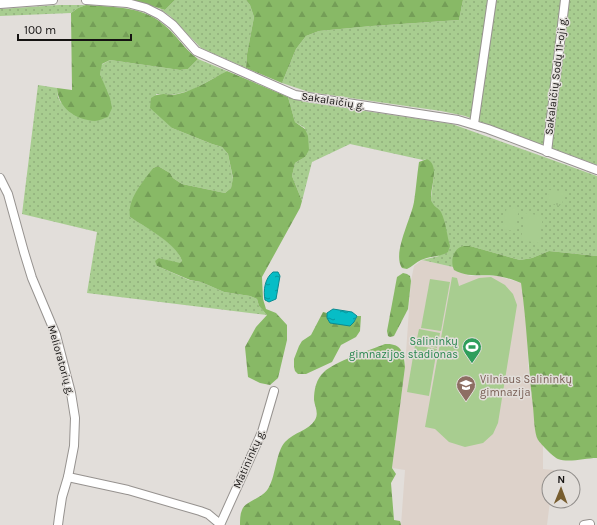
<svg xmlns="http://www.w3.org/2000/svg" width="597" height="525" font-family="Karla,sans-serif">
	<defs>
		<pattern id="grass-dots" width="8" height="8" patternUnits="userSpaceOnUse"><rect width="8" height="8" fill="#a8cd90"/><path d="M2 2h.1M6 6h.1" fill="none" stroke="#90af7b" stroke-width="1.8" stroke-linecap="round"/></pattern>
		<pattern id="forest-firs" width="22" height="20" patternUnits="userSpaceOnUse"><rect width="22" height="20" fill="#88b966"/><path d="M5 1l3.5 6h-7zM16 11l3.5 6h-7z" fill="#749e57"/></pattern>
		<pattern id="park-tufts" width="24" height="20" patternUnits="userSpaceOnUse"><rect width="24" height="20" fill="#a8cd90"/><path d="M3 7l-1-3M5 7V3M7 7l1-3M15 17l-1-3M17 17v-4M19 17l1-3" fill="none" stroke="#90af7b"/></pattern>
		<pattern id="water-ripples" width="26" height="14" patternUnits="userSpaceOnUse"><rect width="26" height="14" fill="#07bdc6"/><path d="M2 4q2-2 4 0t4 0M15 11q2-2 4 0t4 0" fill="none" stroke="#07989f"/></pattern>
	</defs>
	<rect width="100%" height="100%" fill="#e2deda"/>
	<polygon fill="#ddd2ca" points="422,260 453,267 454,270 470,276 498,276 521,283 527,325 528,365 538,440 543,445 543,469 554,470 553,477 549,477 550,501 547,525 401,525 405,470 392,468 405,367 411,281 414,266"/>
	<g fill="url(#grass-dots)">
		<polygon points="175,0 246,0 250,5 254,17 247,54 246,68 201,48 170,16 160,9 165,10"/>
		<polygon points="463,0 597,0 597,165 465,116 441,111 309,92 282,83 296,49 306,36 319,31 372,26 459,20"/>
		<polygon points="59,5 86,5 78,8 71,13 0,16 0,9"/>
		<path d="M198 59 227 71 192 90 177 94H156L172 128 212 144 222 147 228 154 233 179 231 188 225 193 182 184 173 178 170 173 158 166 153 168 130 217C145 227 177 243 182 261L180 264 159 258 157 266 189 280 201 282 224 292 250 296 257 299 259 306 267 315 87 293 97 232 22 214 38 85 57 88 58 97 61 103 104 85 100 74 101 65 110 60 180 70 188 69Z"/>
		<polygon points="288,97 305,102 452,124 597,176 597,256 549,251 532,258 520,260 470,246 463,246 453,259 453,267 422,260 439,256 437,208 432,204 431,198 434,176 427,159 423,160 350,144 312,162 302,201 292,176 295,163 305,157 305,128 295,122"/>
	</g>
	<g fill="url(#forest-firs)">
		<polygon points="132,0 175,0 165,10"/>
		<polygon points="246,0 463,0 459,20 372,26 319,31 306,36 296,49 282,83 246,68 247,54 254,17 250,5"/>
		<path d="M86 5C112 7 142 6 163 24 176 34 184 49 198 59L188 69 180 70 110 60 102 64 100 74 110 98 112 108 108 117C104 118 99 121 95 121 76 120 58 108 57 88L72 90 71 13 78 8Z"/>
		<path d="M227 71 288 97 295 122 305 129 308 136 309 150 305 157 295 163 292 176 302 201 300 208 262 277 263 299 266 309 276 313 287 325V340L278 378 270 385 260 383 248 377 245 347 256 327 267 315 259 306 257 299 250 296 224 292 201 282 190 280 157 266 155 261 159 258 180 263 182 261C177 244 145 227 130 217 127 199 143 182 153 168L158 166 170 173 173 178 182 184 225 193 231 188 233 178 228 154 222 147 212 144 172 128 150 108 151 98C161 91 168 96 178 94 196 90 211 79 227 71Z"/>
		<path d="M427 159C440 166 431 185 431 197 431 206 437 206 441 212 446 222 447 236 450 246L448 252C440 257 430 256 421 260 416 262 412 267 407 269L402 268C392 254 411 219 414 202 416 189 417 175 419 162Z"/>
		<path d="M463 246H470L520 260 532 258 549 251 597 256V458C585 458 569 463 558 459 553 457 541 444 538 440 534 433 534 415 533 407 528 365 527 324 521 283 514 280 505 277 497 276 482 274 468 278 454 270 450 261 453 249 463 246Z"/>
		<polygon points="403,273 407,274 410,276 411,281 408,309 394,336 390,337 388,336 387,331 397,277"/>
		<polygon points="323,312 327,313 327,318 354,322 357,316 361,316 360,331 356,337 341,345 332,362 306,374 298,374 295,371 294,367 294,359 299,346 302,341 311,335"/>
		<path d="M385 344C401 343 404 352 405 367L392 468 396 474 391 483 394 520 400 521 401 525H240C240 520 240 514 242 510 246 500 263 499 269 487 276 474 276 452 285 442 294 432 308 431 315 420 319 413 315 407 314 400 314 390 316 379 324 372 334 362 370 350 385 344Z"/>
	</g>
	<polygon fill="url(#park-tufts)" points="549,190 564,191 562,206 548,204"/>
	<g fill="#a8cd90">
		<polygon points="507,207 519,210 514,231 502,229"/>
		<polygon points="525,213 543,216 539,243 521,240"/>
		<polygon points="452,277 457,278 459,286 479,278 491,277 505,285 513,294 517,305 498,423 493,434 483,443 465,447 449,442 435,429 425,427"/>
		<polygon points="430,279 450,282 441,331 421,328"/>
		<polygon points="419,329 440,333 437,348 416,343"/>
		<polygon points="415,345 437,349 429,396 407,392"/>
	</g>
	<g fill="url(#water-ripples)" stroke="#0b8a90">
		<path d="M273 272H278L280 276 276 299 269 302 265 300C263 290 265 278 273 272Z"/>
		<polygon points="333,309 352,312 357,316 354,322 350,326 330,323 327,318 327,313"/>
	</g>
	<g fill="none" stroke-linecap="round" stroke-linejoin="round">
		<defs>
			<g id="minor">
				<polyline points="86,0 127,3 146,8 160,15 173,25 196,51 295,95 458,120 488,129 597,170"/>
				<polyline points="0,4 53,0"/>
				<polyline points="474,124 492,0"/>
				<polyline points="547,152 565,0"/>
				<polyline points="0,178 8,194 24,252 32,278 56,335 71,393 75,418 74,446 68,477 62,497 59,517 58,525"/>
				<polyline points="68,477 128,490 200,511 208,514 220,524"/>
				<polyline points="220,525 262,432 274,391"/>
				<polyline points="584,525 590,524"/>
			</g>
		</defs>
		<use href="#minor" stroke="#96928f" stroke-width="10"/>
		<use href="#minor" stroke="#fff" stroke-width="8"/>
	</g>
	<defs>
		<symbol id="stadium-pin" viewBox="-11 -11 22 30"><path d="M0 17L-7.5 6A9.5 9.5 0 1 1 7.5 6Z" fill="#2e9e5b" stroke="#e2deda"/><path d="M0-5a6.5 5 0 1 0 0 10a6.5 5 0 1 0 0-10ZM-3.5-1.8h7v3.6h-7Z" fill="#fff"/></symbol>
		<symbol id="school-pin" viewBox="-11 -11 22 30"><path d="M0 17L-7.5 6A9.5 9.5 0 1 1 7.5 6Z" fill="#8d6e63" stroke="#e2deda"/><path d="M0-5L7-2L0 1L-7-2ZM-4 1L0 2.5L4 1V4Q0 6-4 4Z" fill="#fff"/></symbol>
	</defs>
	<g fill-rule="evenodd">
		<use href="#stadium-pin" x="461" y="336" width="22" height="30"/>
		<use href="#school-pin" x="455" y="374" width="22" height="30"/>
	</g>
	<g text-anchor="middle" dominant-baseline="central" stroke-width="3" stroke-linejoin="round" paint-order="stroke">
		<g font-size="11" fill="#151312" stroke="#e2deda">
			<text transform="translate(556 76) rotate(-83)">Sakalaičių Sodų 11-oji g.</text>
			<text transform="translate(333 101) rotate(9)">Sakalaičių g.</text>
			<text transform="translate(61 360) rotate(74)">Melioratorių g.</text>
			<text transform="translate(249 459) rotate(-66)">Matininkų g.</text>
		</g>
		<g font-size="11" fill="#27864d" stroke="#e2deda" text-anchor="end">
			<text x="458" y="341">Salininkų<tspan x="458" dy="13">gimnazijos stadionas</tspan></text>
		</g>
		<g font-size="11" fill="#785e54" stroke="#e2deda" text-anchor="start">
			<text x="480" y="379">Vilniaus Salininkų<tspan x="480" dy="13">gimnazija</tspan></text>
		</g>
	</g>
	<g transform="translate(561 489) rotate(1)"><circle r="19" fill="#e2deda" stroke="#908d8a"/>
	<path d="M0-3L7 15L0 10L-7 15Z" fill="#775d2f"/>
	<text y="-6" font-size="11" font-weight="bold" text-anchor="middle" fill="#151312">N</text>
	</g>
	<path d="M18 34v6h113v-6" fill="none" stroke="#151312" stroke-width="2"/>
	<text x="24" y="34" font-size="12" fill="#151312" stroke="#e2deda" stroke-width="3" paint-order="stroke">100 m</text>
</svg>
